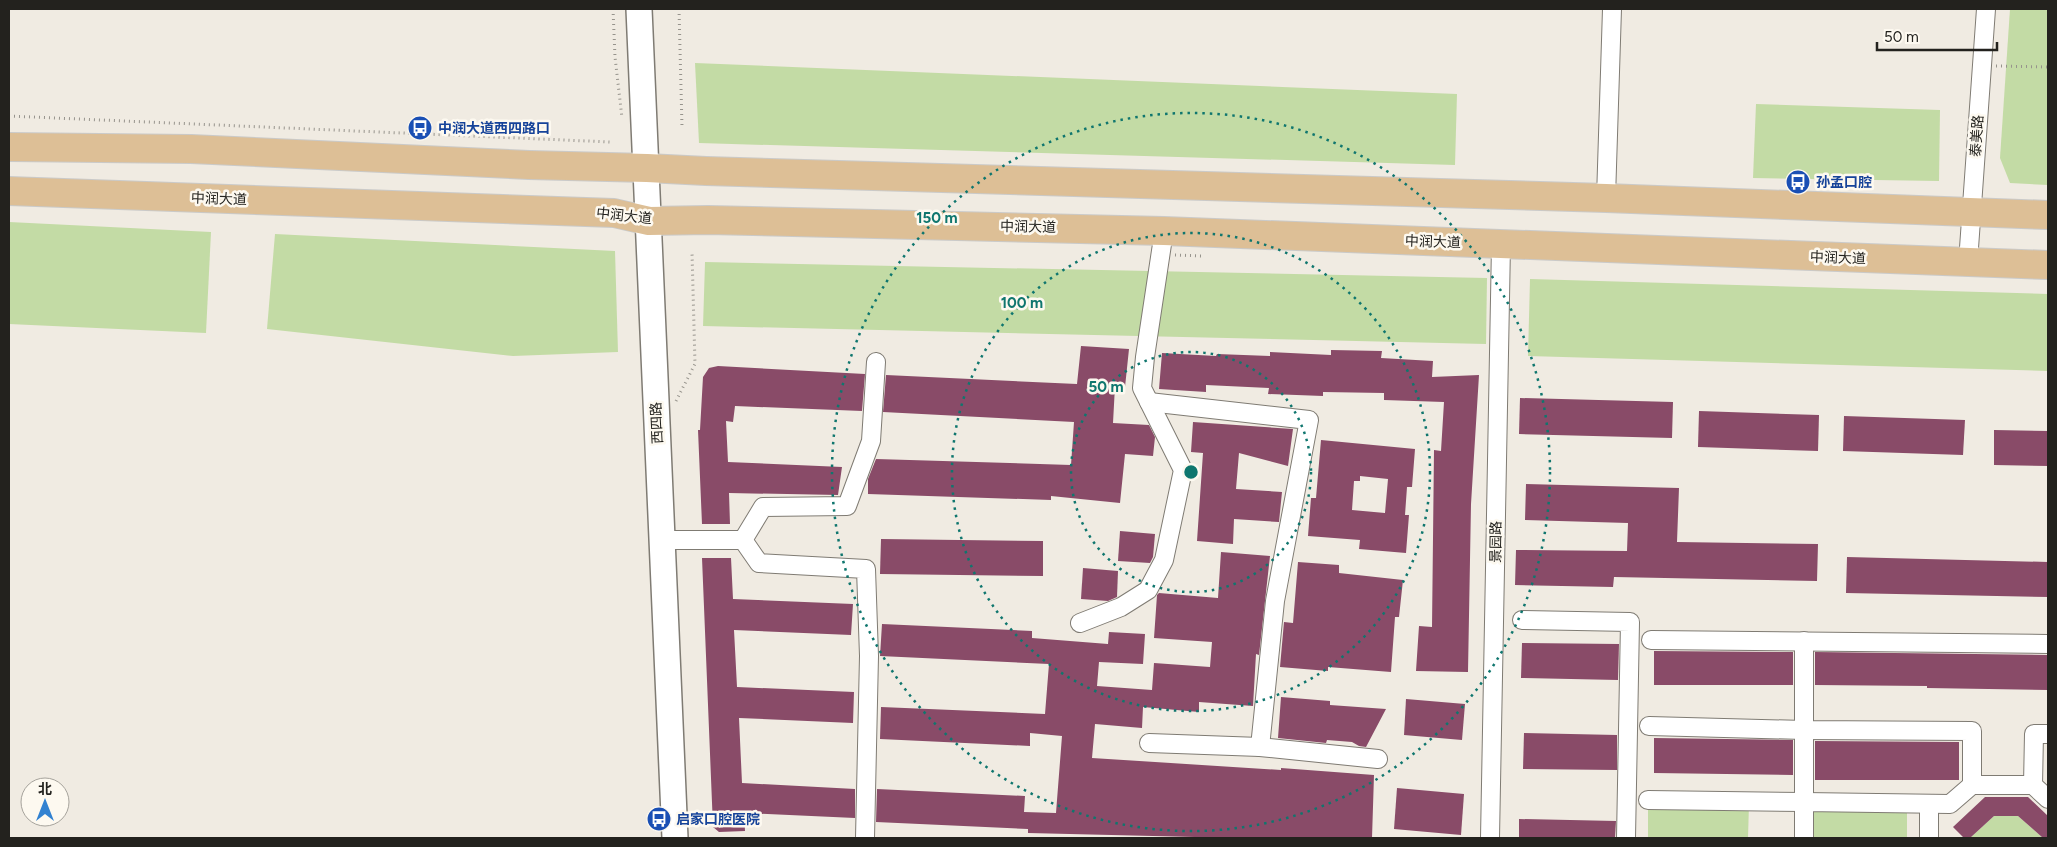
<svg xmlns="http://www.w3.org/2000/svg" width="2057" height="847" font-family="Figtree,'Noto Sans SC',sans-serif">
	<rect width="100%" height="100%" fill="#f0ebe2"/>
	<g fill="#c3dba5">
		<polygon points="2010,9 2048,9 2048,185 2010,183 2000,158"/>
		<polygon points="695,63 1457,94 1455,165 699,143"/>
		<polygon points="1756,104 1940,110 1939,181 1753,178"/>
		<polygon points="9,222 211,232 206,333 9,324"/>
		<polygon points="275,234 615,251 618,352 513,356 267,329"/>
		<polygon points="705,262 1487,278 1486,344 703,326"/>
		<polygon points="1530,279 2048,294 2048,371 1528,356"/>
		<polygon points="1648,802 1749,804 1748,838 1648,838"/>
		<polygon points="1812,805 1907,807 1907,838 1811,838"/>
		<polygon points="1994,816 2018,816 2043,838 1970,838"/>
	</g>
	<g fill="#894b68" fill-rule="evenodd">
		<polygon points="1081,346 1129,349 1125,387 1115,386 1113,423 1149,425 1155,437 1153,456 1125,454 1120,503 1051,496 1051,500 868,494 868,479 876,459 1071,465 1074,422 883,412 886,375 1077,384"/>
		<polygon points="1331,350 1382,351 1381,358 1433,361 1432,377 1479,375 1471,504 1468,672 1416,671 1419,626 1432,627 1434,450 1441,451 1444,402 1384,400 1384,393 1323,392 1323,396 1268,394 1269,388 1206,385 1206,392 1159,389 1162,353 1216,356 1217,354 1270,356 1270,352 1331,355"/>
		<polygon points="718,366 865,374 862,411 735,406 733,422 726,421 728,462 842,467 838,495 729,493 730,524 702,524 698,430 700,430 703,377 709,368"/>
		<polygon points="1520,398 1673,402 1672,438 1519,434"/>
		<polygon points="1699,411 1819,415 1818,451 1698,447"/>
		<polygon points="1844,416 1965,420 1963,455 1843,451"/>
		<polygon points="1193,422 1293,429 1288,466 1239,453 1236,489 1282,492 1279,522 1234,519 1233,544 1197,541 1203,453 1191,452"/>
		<polygon points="1994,430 2048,431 2048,466 1994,465"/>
		<path d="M1321 440 1415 449 1412 487H1407L1405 515H1409L1406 553 1359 549 1360 540 1308 536 1311 498H1316ZM1360 476 1388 479 1385 513 1352 510 1354 481H1360Z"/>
		<polygon points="1526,484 1679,488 1677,542 1818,544 1817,581 1614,577 1613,587 1515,585 1516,550 1627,551 1628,523 1525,520"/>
		<polygon points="1120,531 1155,534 1153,557 1150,563 1118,561"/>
		<polygon points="881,539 1043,541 1043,576 880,574"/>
		<polygon points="1221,552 1270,556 1259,655 1256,654 1253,706 1199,702 1199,712 1143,707 1142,728 1095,724 1092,758 1281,770 1281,768 1374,775 1372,838 1236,838 1028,833 1028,829 876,822 877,789 1025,796 1024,812 1056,813 1062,736 1030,733 1030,746 880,739 881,707 1045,714 1049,664 880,656 882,624 1032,631 1032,638 1108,644 1109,632 1145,634 1143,664 1099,662 1097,686 1152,690 1154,663 1210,667 1212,642 1154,638 1157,595 1159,593 1218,598"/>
		<polygon points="1847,557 2048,562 2048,597 1846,593"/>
		<polygon points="702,558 731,558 733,599 853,604 851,635 734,630 737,687 854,692 853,723 739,718 742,783 855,789 855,818 744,813 745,831 719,832 713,827"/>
		<polygon points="1298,562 1339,565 1339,573 1403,580 1399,617 1395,617 1391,672 1328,667 1328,671 1280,667 1284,622 1293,623"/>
		<polygon points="1083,568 1118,571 1117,597 1108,601 1081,599"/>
		<polygon points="1522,643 1619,644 1618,680 1521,678"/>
		<polygon points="1654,651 1793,652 1793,685 1654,685"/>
		<polygon points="1815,652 2048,655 2048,690 1927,688 1927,686 1815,685"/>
		<polygon points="1281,697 1330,701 1330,705 1386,709 1366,747 1359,746 1352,742 1327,740 1326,743 1278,738"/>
		<polygon points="1406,699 1465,704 1462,740 1404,735"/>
		<polygon points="1524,733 1617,735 1617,770 1523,769"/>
		<polygon points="1654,738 1793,740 1793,775 1654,773"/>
		<polygon points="1815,741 1959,742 1959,780 1815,780"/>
		<polygon points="1397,788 1464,794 1461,835 1394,829"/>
		<polygon points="1985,797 2028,797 2048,816 2048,838 2043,838 2018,816 1994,816 1970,838 1964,838 1953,827"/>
		<polygon points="1519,819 1616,821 1615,838 1519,838"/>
	</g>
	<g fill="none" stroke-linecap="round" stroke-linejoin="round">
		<defs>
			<g id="street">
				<polyline points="1606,198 1612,9"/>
				<polyline points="1968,262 1986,9"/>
				<polyline points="1149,402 1309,420 1275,601 1260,747"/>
				<polyline points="663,540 743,540 763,507 847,506 871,441 876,362"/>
				<polyline points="743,540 759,563 866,569 869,656 865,838"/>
				<polyline points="1522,620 1630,622 1626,838"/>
				<polyline points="1080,623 1121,607 1148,590 1164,560 1183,470 1142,388 1145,357 1164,231"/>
				<polyline points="1651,640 2048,644"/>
				<polyline points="1804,641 1804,730 1972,731 1972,785"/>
				<polyline points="2048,734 2034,734 2033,785 2048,799"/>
				<polyline points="1149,743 1260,747 1378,759"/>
				<polyline points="1648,800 1804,802 1804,730 1649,726"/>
				<polyline points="1490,838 1501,245"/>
				<polyline points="1804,838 1804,802 1950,804 1972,785 2033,785"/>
				<polyline points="1929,838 1929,804"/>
			</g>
			<polyline id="secondary" points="639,9 675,838"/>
			<g id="primary">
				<polyline points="9,147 191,149 529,165 647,168 706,171 1606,198 2048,215"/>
				<polyline points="9,191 614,213 649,221 708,220 1164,231 2048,265"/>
			</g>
		</defs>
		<use href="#street" stroke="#7f7b73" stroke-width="20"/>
		<use href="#secondary" stroke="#7f7b73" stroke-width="28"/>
		<use href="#primary" stroke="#cacac9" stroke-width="30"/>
		<g stroke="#96938c" stroke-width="3" stroke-dasharray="1 4" stroke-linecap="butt">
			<polyline points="613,9 615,57 622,118"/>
			<polyline points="679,9 682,127"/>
			<polyline points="1996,66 2048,67"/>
			<polyline points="9,116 610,142"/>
			<polyline points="1175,255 1202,256"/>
			<polyline points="676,401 695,364 692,252"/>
		</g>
		<use href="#street" stroke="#fff" stroke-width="18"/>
		<use href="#secondary" stroke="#fff" stroke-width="25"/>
		<use href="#primary" stroke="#ddbf96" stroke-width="28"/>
	</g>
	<g fill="none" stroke="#0f766e" stroke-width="2.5" stroke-dasharray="2.5 5">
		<circle cx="1191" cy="472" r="120"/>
		<circle cx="1191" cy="472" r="239"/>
		<circle cx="1191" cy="472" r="359"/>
	</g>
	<defs>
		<symbol id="bus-disc" viewBox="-11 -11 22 22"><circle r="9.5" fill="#1a4fb4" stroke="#fdf9f0"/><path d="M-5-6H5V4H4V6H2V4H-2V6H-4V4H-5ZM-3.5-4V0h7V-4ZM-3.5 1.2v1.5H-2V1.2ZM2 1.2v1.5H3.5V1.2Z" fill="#fff"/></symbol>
	</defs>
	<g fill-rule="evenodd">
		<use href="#bus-disc" x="406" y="114" width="28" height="28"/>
		<use href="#bus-disc" x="1784" y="168" width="28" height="28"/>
		<use href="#bus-disc" x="645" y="805" width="28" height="28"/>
	</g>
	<g text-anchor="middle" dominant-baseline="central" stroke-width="5" stroke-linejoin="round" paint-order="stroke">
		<g font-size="14" font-weight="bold" fill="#164399" stroke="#fdf9f0" text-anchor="start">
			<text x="438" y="128">中润大道西四路口</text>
			<text x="1816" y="182">孙孟口腔</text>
			<text x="676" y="819">启家口腔医院</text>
		</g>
		<g font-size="14" fill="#23221e" stroke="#fdf9f0">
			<text transform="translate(1977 136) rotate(-86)">泰美路</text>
			<text transform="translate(219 199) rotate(2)">中润大道</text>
			<text transform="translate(624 216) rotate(6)">中润大道</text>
			<text transform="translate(1028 227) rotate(1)">中润大道</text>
			<text transform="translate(1433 242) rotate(2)">中润大道</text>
			<text transform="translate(1838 258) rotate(2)">中润大道</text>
			<text transform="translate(657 423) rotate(-93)">西四路</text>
			<text transform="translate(1496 542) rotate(-89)">景园路</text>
		</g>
	</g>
	<circle cx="1191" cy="472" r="8" fill="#0f766e" stroke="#fdf9f0" stroke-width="2.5"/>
	<g font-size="15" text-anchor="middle" font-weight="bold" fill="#0f766e" stroke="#fdf9f0" stroke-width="5" stroke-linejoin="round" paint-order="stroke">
		<text x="937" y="223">150 m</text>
		<text x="1022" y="308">100 m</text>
		<text x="1106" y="392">50 m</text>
	</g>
	<rect width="2057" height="847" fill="none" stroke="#23221e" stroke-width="20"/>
	<g transform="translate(45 802)"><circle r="24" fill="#fdf9f0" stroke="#a6a39c"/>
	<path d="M0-4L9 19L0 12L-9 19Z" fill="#3282d1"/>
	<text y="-8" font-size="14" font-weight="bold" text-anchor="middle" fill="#23221e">北</text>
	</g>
	<path d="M1877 42v8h120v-8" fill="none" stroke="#23221e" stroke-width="2.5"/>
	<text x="1884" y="42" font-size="15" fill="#23221e" stroke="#fdf9f0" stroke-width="4" paint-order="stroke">50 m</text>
</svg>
